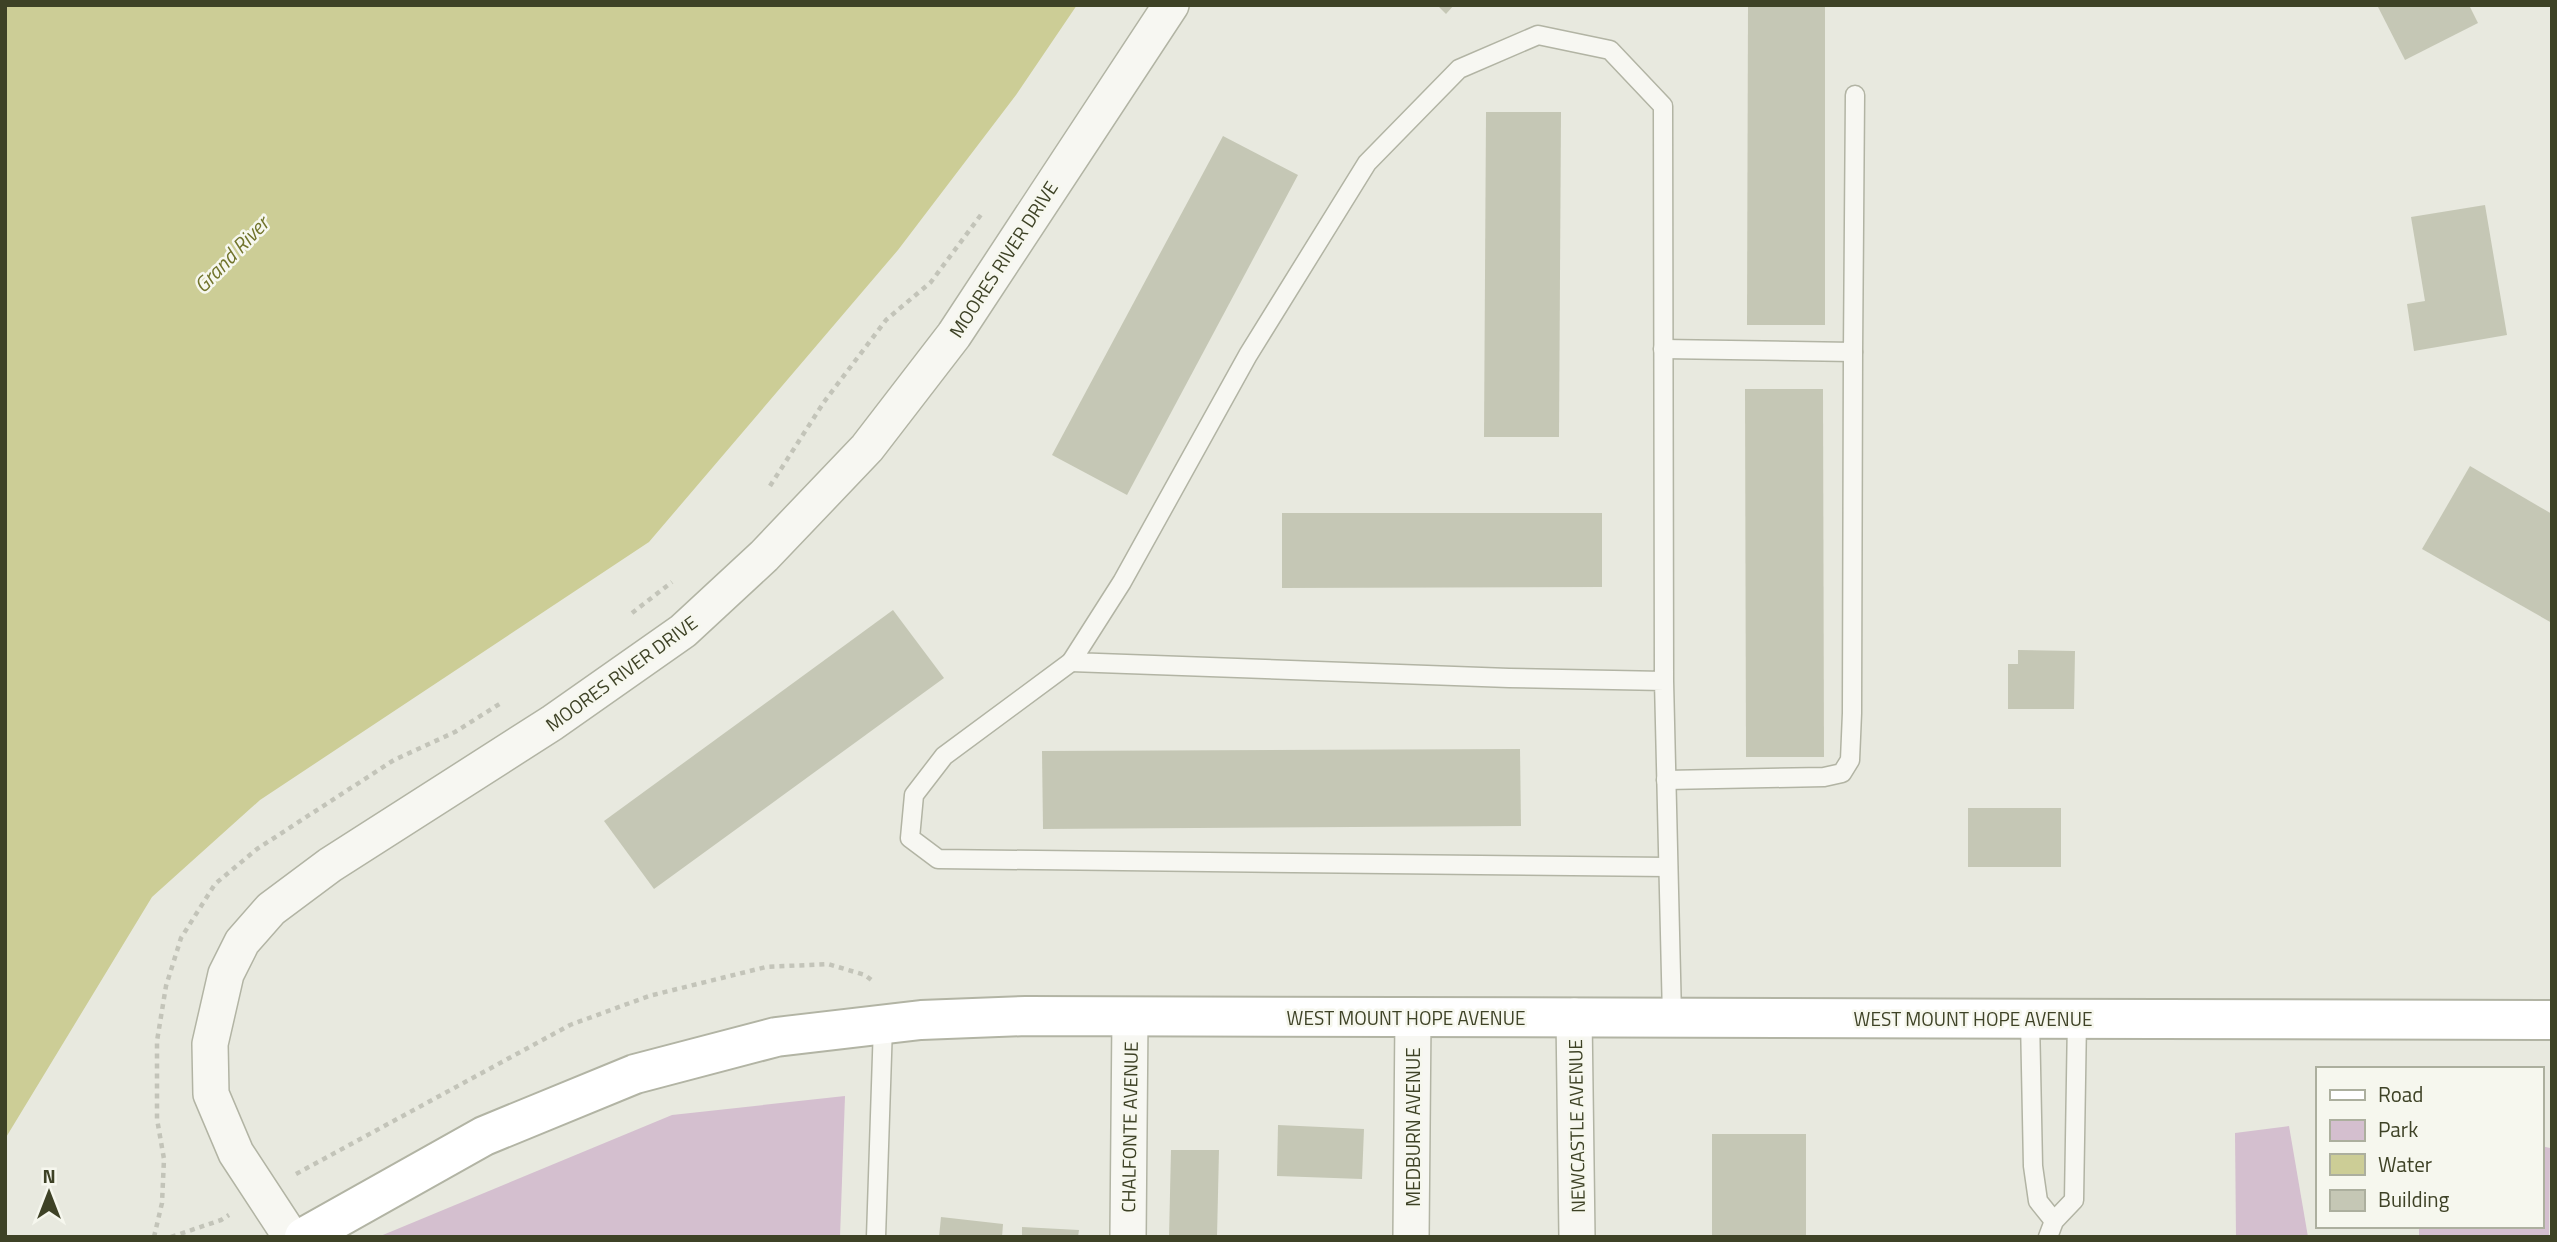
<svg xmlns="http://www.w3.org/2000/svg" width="2557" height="1242" font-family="'Titillium Web',sans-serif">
	<rect width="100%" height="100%" fill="#e8e9df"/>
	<g fill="#d4bfcf">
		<polygon points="845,1096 840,1237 378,1237 672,1115"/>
		<polygon points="2289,1126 2308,1237 2236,1237 2235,1133"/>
		<polygon points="2541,1146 2550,1148 2549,1237 2419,1237 2419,1226 2541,1226"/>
	</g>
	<polygon fill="#cccd96" points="5,5 1077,5 1016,95 898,250 649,542 260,800 152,897 5,1139"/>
	<g fill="#c5c7b5">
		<polygon points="1437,5 1454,5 1446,14"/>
		<polygon points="1748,5 1825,5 1825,325 1747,325"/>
		<polygon points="2377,5 2469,5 2478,23 2405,60"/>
		<polygon points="1486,112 1561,112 1559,437 1484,437"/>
		<polygon points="1223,136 1298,175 1127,495 1052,455"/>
		<polygon points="2485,205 2507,335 2414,351 2407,304 2425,301 2411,217"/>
		<polygon points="1745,389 1823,389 1824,757 1746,757"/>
		<polygon points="2470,466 2552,514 2552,623 2422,549"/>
		<polygon points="1282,513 1602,513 1602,587 1282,588"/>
		<polygon points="893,610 944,678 654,889 604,821"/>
		<polygon points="2018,650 2075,651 2074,709 2008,709 2008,664 2018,664"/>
		<polygon points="1520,749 1521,826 1043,829 1042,751"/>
		<rect x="1968" y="808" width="93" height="59"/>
		<polygon points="1278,1125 1364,1129 1362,1179 1277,1176"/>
		<rect x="1712" y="1134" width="94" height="103"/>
		<polygon points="1171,1150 1219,1150 1217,1237 1169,1237"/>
		<polygon points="941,1217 1003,1224 1002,1237 939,1237"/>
		<polygon points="1022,1227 1079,1230 1078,1237 1022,1237"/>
	</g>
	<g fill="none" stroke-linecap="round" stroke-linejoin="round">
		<defs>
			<g id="lane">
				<polyline points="1663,349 1853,352 1855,95"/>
				<polyline points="1071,662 944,756 914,795 910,838 938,859 1668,867"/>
				<polyline points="1664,681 1509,678 1071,662 1122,582 1248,355 1367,163 1459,69 1538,35 1610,50 1663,106 1664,681 1672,1017"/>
				<polyline points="1666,780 1824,777 1842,773 1850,760 1852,713 1853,352"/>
				<polyline points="2030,1019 2033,1166 2038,1201 2054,1221"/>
				<polyline points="876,1237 883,1025"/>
				<polyline points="2048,1237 2054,1221 2074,1200 2077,1019"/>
			</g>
			<g id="street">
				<polyline points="1574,1016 1577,1237"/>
				<polyline points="291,1237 236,1153 211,1094 210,1044 226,974 242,942 271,909 330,865 552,723 683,631 764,556 867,448 954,335 1171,5"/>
				<polyline points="1128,1237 1130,1017"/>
				<polyline points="1411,1237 1413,1017"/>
			</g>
			<polyline id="secondary" points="304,1237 484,1136 635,1074 776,1037 921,1020 1026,1016 2552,1020"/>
		</defs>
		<use href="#lane" stroke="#b2b4a4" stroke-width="21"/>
		<use href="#street" stroke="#b2b4a4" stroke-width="38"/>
		<use href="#secondary" stroke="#b2b4a4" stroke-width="42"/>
		<g stroke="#c3c4b9" stroke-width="4.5" stroke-dasharray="5 5" stroke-linecap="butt">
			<polyline points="770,486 824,402 886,320 931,282 983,212"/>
			<polyline points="632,613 672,582"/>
			<polyline points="296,1174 570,1025 649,996 766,967 828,964 865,975 874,982"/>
			<polyline points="154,1237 162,1203 164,1159 157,1119 157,1041 166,986 181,938 215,884 257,849 394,760 455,732 501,703"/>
			<polyline points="171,1237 221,1220 229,1215"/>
		</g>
		<use href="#lane" stroke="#f7f7f2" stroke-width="18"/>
		<use href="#street" stroke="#f7f7f2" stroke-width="35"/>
		<use href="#secondary" stroke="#fff" stroke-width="38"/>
	</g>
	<g text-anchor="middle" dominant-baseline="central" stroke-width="5" stroke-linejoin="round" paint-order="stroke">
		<g font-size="19" fill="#3e4226" stroke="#f6f7ee">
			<text transform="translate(1003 259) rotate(-57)">MOORES RIVER DRIVE</text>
			<text transform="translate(621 673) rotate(-36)">MOORES RIVER DRIVE</text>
			<text x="1406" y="1017">WEST MOUNT HOPE AVENUE</text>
			<text x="1973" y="1018">WEST MOUNT HOPE AVENUE</text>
			<text transform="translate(1576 1126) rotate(-91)">NEWCASTLE AVENUE</text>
			<text transform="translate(1129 1127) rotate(-89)">CHALFONTE AVENUE</text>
			<text transform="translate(1412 1127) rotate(-90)">MEDBURN AVENUE</text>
		</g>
		<g font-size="21" font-style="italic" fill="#71742c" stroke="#f6f7ee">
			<text transform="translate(231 254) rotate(-46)">Grand River</text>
		</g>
	</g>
	<rect width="2557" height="1242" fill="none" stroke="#3e4226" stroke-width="14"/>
	<rect x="2316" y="1067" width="228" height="161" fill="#f6f7ee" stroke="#acaf9e" stroke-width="2"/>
	<rect x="2330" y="1090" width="35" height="10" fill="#ffffff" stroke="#acaf9e" stroke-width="2"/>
	<text x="2378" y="1102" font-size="21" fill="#3e4226">Road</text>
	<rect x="2330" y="1120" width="35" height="21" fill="#d4bfcf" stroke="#acaf9e" stroke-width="2"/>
	<text x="2378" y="1137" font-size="21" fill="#3e4226">Park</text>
	<rect x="2330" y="1154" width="35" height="21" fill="#cccd96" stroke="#acaf9e" stroke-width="2"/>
	<text x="2378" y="1172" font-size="21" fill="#3e4226">Water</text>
	<rect x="2330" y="1190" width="35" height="21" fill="#c5c7b5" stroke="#acaf9e" stroke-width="2"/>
	<text x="2378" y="1207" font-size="21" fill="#3e4226">Building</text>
	<g transform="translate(49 1193)" stroke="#f6f7ee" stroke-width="5" paint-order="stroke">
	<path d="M0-5L12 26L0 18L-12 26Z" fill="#3e4226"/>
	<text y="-10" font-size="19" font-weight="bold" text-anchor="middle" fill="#3e4226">N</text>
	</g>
</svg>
